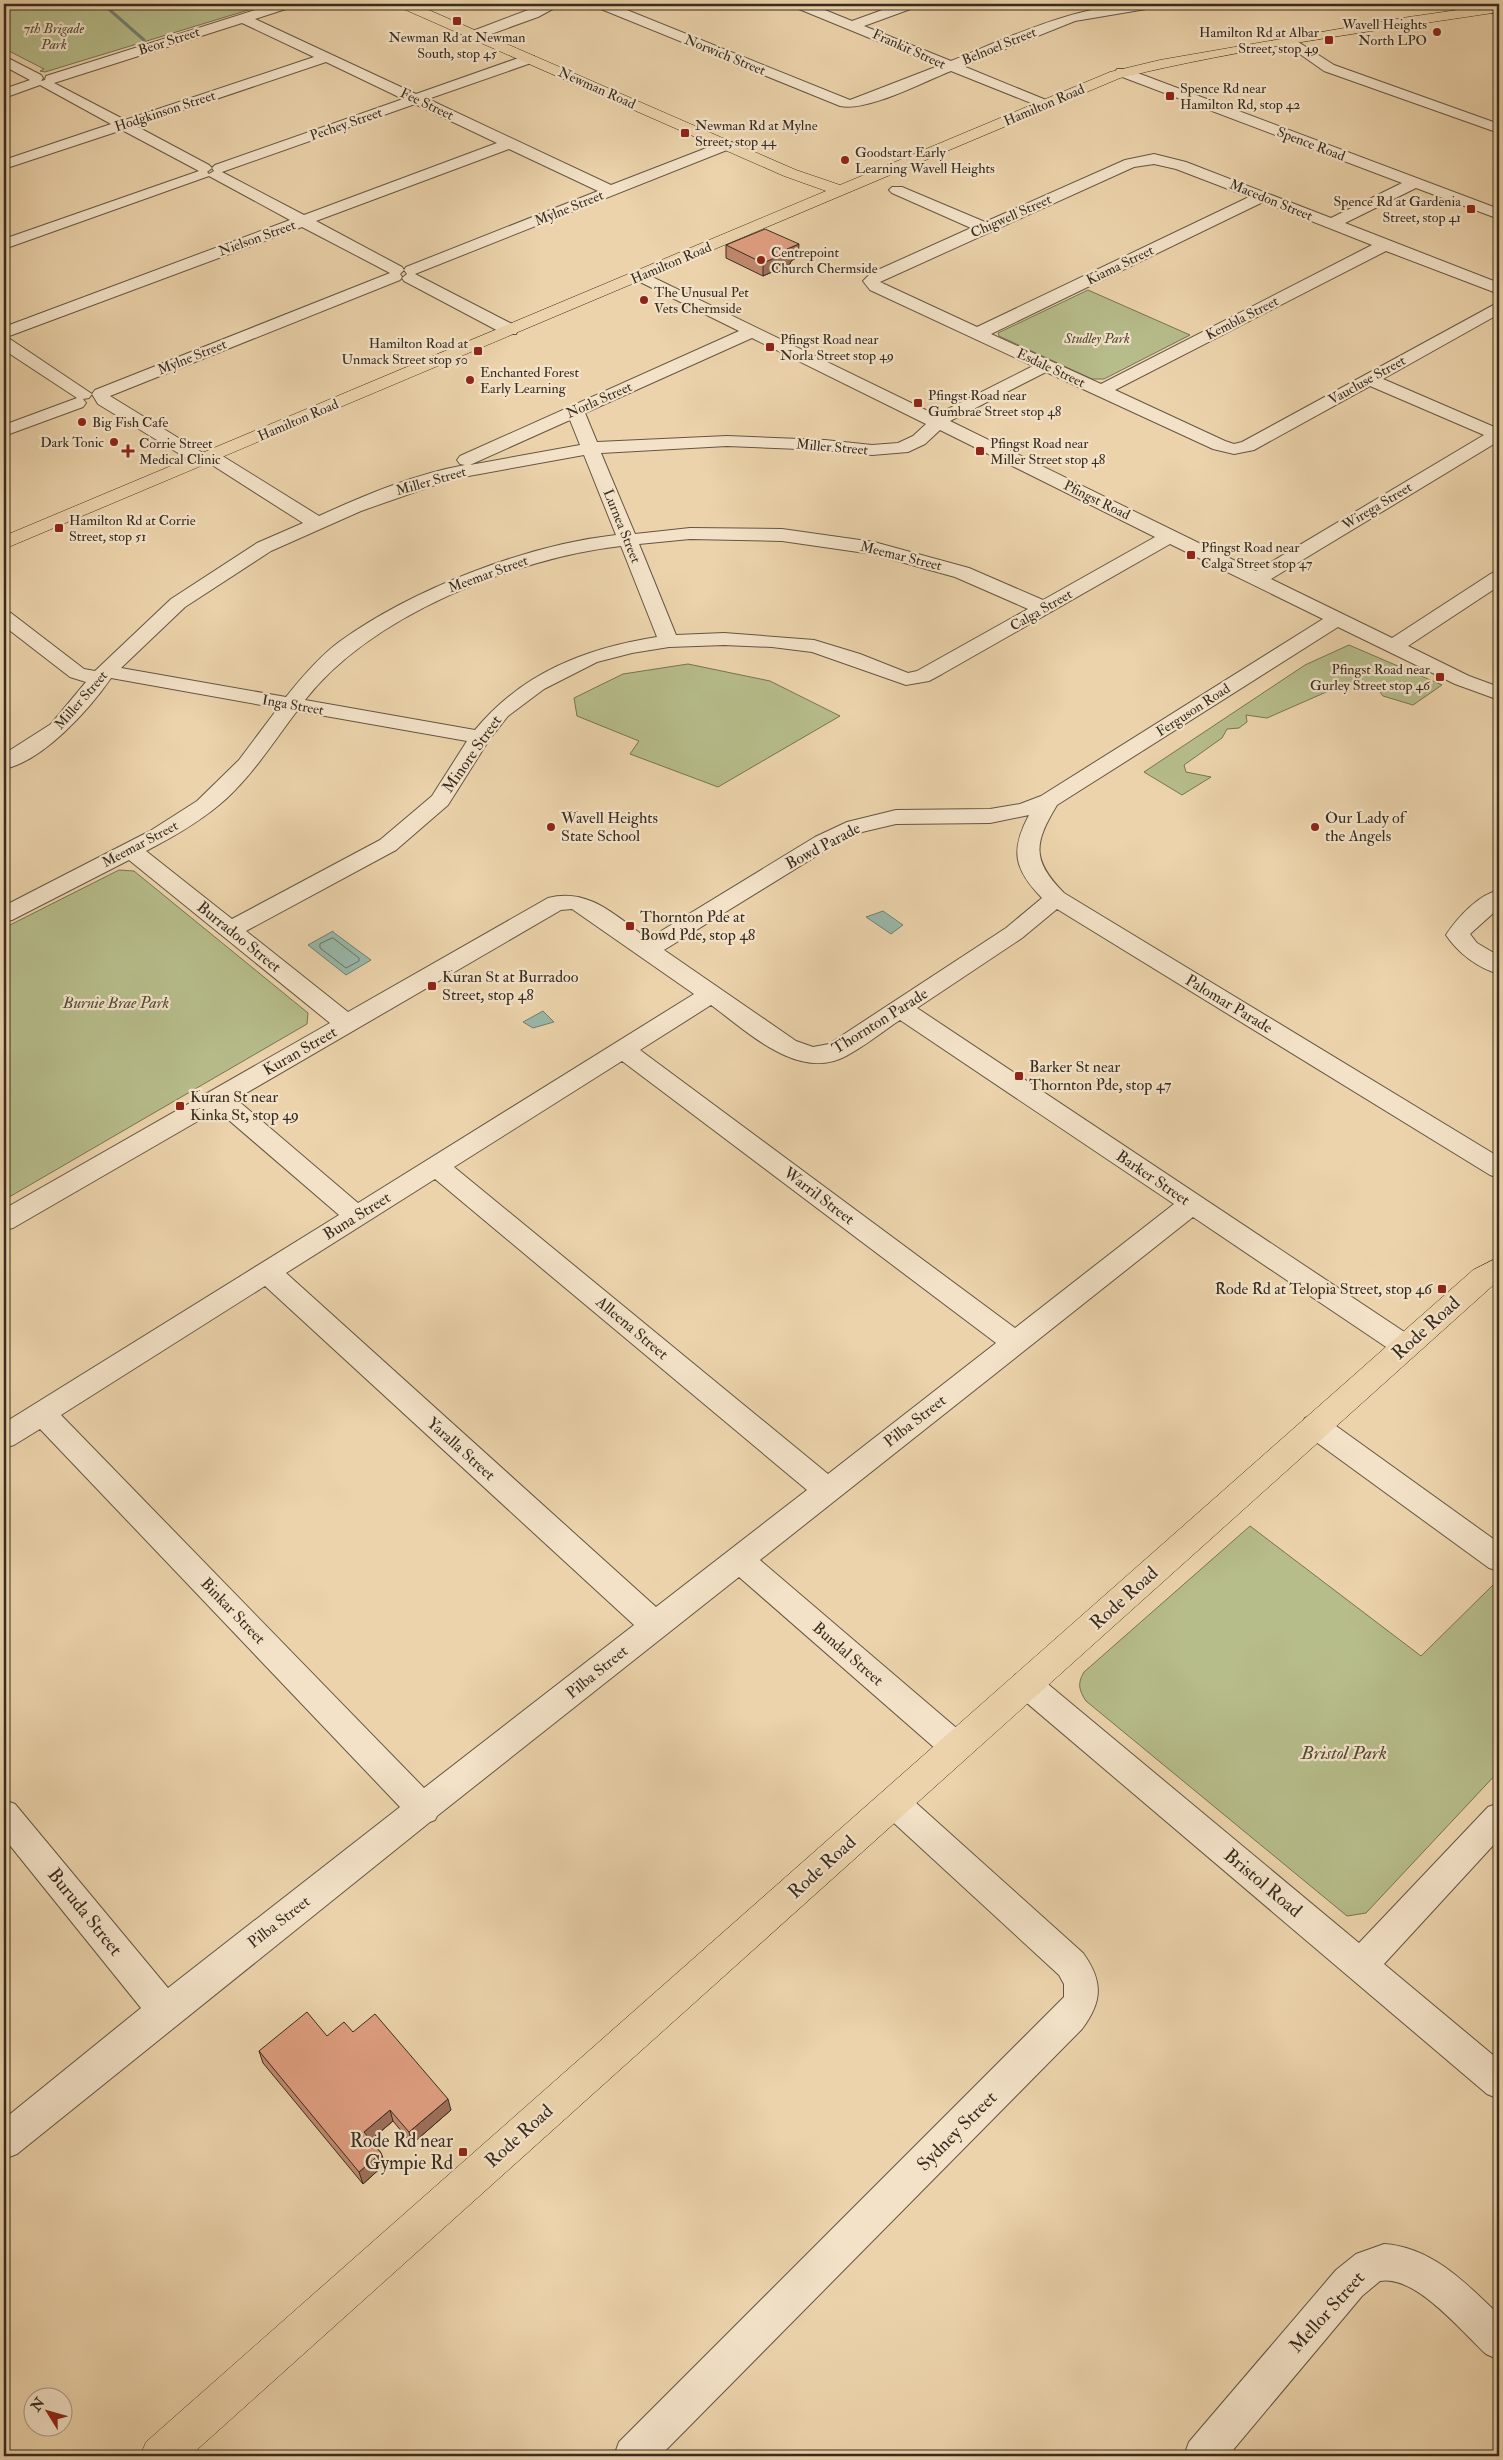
<svg xmlns="http://www.w3.org/2000/svg" width="1503" height="2460" font-family="'IM FELL Double Pica',serif">
	<rect width="100%" height="100%" fill="#ecd3ab"/>
	<filter id="stains"><feTurbulence type="fractalNoise" baseFrequency=".004" numOctaves="4"/><feColorMatrix values="0 0 0 0 .2 0 0 0 0 .09 0 0 0 0 .02 0 0 0 .5 -.17"/></filter>
	<radialGradient id="worn" r=".72"><stop offset=".6" stop-color="#630" stop-opacity="0"/><stop offset="1" stop-color="#630" stop-opacity=".3"/></radialGradient>
	<g fill="#b6bc8a" stroke="#767454">
		<polygon points="4,4 268,4 45,72 40,71 44,69 7,50 4,51"/>
		<polygon points="1088,290 1190,335 1104,379 1092,379 999,336 998,333"/>
		<polygon points="1349,645 1442,685 1413,705 1383,696 1374,684 1340,686 1267,718 1246,715 1247,722 1239,728 1227,729 1222,738 1184,765 1186,772 1211,777 1182,795 1144,772 1305,665"/>
		<polygon points="688,664 770,681 840,716 718,787 630,754 639,741 577,716 574,698 623,674"/>
		<polygon points="119,870 134,871 308,1013 307,1024 4,1200 4,928"/>
		<path d="M1250 1526 1421 1656 1495 1583 1499 1586V1771L1366 1913 1347 1916 1086 1701C1079 1690 1077 1684 1084 1672Z"/>
	</g>
	<g fill="#99b8aa" stroke="#728072">
		<polygon points="883,911 903,925 891,934 866,917"/>
		<polygon points="333,931 333,932 371,960 346,975 308,945"/>
		<polygon points="543,1011 554,1022 533,1028 523,1022"/>
	</g>
	<g fill="none" stroke-linecap="round" stroke-linejoin="round">
		<polygon stroke="#687264" stroke-width="1" points="333,938 359,958 359,961 346,968 320,948 320,944"/>
		<polyline stroke="#728072" stroke-width="3" points="103,4 144,40"/>
		<defs>
			<g id="minor">
				<path d="M274 4H294L292 7 255 19 416 94 524 56H534L536 59 534 62 428 99 611 185 722 142H732L734 145 732 148 415 274 516 326 518 330 516 334H504L404 281 402 278 407 274 404 270 400 274 402 277 400 280 110 396 203 453 210 451 216 452 319 516C365 495 415 474 465 465L460 464 457 460 460 456 739 331 634 279 632 276 634 273 640 271 936 415 1033 366 870 290 863 281 871 273 971 228 892 193 889 190 892 187H902L985 222 1125 160 1154 154 1186 162 1331 218 1402 183 1117 75 1115 72 1117 69H1127L1499 209V219L1416 188 1345 223 1499 283V294L1386 251 1115 390 1225 441 1234 444 1242 442 1499 302V314L1383 379 1499 429V441L1271 579 1392 638 1492 573 1499 571V586L1408 646 1469 676 1499 687V700L1455 684 1338 627 1057 805C1034 843 1031 860 1064 893L1499 1157V1178L1490 1175 1057 909 1022 938 917 1008 1415 1339 1419 1346 1415 1353 1405 1357 1395 1353 1193 1217 760 1560 967 1737 972 1747 967 1757 956 1761 945 1757 739 1577 437 1816 435 1820 430 1822 17 2154 4 2159V2119L141 2008 4 1838V1800L15 1804 168 1988 400 1807 40 1429 14 1445 4 1448V1423L339 1215 217 1110 13 1228 4 1230V1209L330 1023 129 860 12 920 4 922V906L150 831 197 801 239 760 278 708 111 678C89 710 43 761 4 769V754L51 724 86 682 70 677 4 626V611L11 613 84 669 95 671 171 599 257 543 303 523 209 463 202 465 196 464 98 404 92 394 95 390 390 273 302 227 4 338 10 339 92 394 89 398 83 399 86 403 83 407 4 436V425L77 398 4 350V327L290 220 209 176 4 249V239L199 171 122 130 4 169V160L111 124 40 85 4 98V89L30 80 4 66V56L41 75 43 78 41 81 45 80 46 76ZM242 23 314 57 125 120 54 83ZM326 62 403 99 215 165 212 168 214 171 209 174 207 172 212 168 209 165 136 126ZM415 104 497 143 304 215 222 172ZM509 149 598 191 406 267 404 270 402 267 316 221ZM1154 164 1176 169 1249 197 977 327 880 282 1134 167ZM1263 202 1372 245 1101 384 991 334ZM752 338 926 424 913 436 898 443 872 445 825 440 727 436 597 442 585 413ZM1046 372 1213 449 1234 454 1254 450 1370 386 1484 435 1256 571 950 421ZM570 420 580 445 470 465 472 464ZM940 430 1155 537 1043 600 969 568 874 542 782 529 690 528 635 534 601 453 727 446 825 450 872 455 908 452 925 444ZM584 455 616 535C526 545 412 589 339 642 319 657 302 677 286 697L121 668 185 607 271 551 361 511 452 479ZM690 539 782 541 872 554 955 577 1028 609 917 671 908 673 860 654 814 640 724 633 676 635 639 544ZM1170 544 1323 619 1041 796 1020 804 990 809 896 810 847 822 815 837 648 939C617 917 589 887 548 898L348 1012 246 931 396 850 448 805 489 740 508 716 544 689 597 662 632 653 669 647 724 645 772 647 812 652 906 685 929 681 942 674ZM621 546 657 637C586 648 522 673 475 730L305 700C371 615 516 558 621 546ZM297 711 467 741 432 796 380 840 232 919 146 851C175 836 203 820 227 798 254 773 274 741 297 711ZM1029 815C1010 851 1014 869 1042 898L1006 928 829 1044 813 1047 796 1041 664 950 831 847 862 832 896 824 990 823ZM572 909 694 994 358 1203 236 1099 561 910ZM711 1005C747 1031 798 1082 846 1056 865 1046 882 1032 900 1020L1174 1204 1015 1328 640 1050ZM622 1061 996 1343 828 1474 454 1167ZM435 1179 807 1490 656 1607 286 1273ZM265 1286 634 1625 424 1788 61 1415Z"/>
				<polygon points="544,4 562,4 538,17 480,38 475,39 468,35 470,32"/>
				<path d="M594 4H612L850 100 938 66 794 7 792 4H810L852 21 899 4H918L916 7 864 26 951 61C1017 34 1085 0 1159 4L1152 8 1075 21 963 66 1051 102 1053 105 1046 109 951 71C923 82 867 112 840 106L596 7Z"/>
				<polygon points="1471,4 1491,4 1499,7 1499,15 1473,7"/>
				<polygon points="1292,38 1334,65 1499,124 1499,133 1324,71 1287,45 1285,42 1287,39"/>
				<path d="M1499 890V908L1470 934 1477 943 1499 956V974C1478 968 1458 953 1446 935 1458 917 1478 895 1499 890Z"/>
				<polygon points="1315,1415 1325,1418 1499,1543 1499,1571 1489,1568 1305,1434 1301,1426 1305,1418"/>
				<polygon points="1026,1671 1037,1675 1359,1943 1488,1807 1499,1803 1499,1839 1384,1964 1499,2060 1499,2099 1487,2094 1015,1693 1011,1684 1015,1675"/>
				<path d="M894 1789 905 1793 1083 1953C1103 1981 1103 2001 1082 2029L660 2456H614L619 2442 1064 1997V1984L1059 1975 883 1813 878 1803 883 1793Z"/>
				<path d="M1384 2244C1432 2247 1467 2284 1499 2315V2360L1486 2354C1462 2332 1415 2274 1380 2281L1362 2296 1228 2456H1184L1189 2442 1336 2270 1356 2254Z"/>
			</g>
			<g id="major">
				<path d="M397 4H415L796 170 840 185 1110 72 1160 60 1402 18 1499 4V12C1374 31 1243 48 1120 78L4 549V536L826 191 784 176 399 7Z"/>
				<polygon points="1499,1257 1499,1280 190,2456 140,2456 146,2442 1473,1270"/>
			</g>
		</defs>
		<use href="#minor" stroke="#645642" stroke-width="2"/>
		<use href="#major" stroke="#372c1f" stroke-width="1"/>
		<use href="#minor" fill="#f3e2c8" fill-rule="evenodd"/>
		<use href="#major" fill="#ecd3ab" fill-rule="evenodd"/>
	</g>
	<g fill="#c1896f" stroke="#372c1f">
		<polygon points="726,245 798,257 791,261 790,264 763,276 726,258"/>
		<polygon points="353,2032 451,2110 412,2144 393,2121 371,2140 381,2153 385,2164 363,2184 263,2063 259,2051 327,2036"/>
	</g>
	<g fill="#9d6f5a" stroke="#372c1f">
		<polygon points="799,244 798,257 791,261 790,264 763,276 763,263 787,249"/>
		<polygon points="448,2099 451,2110 412,2144 409,2132"/>
		<polygon points="390,2110 393,2121 367,2143 364,2132"/>
		<polygon points="381,2153 385,2164 363,2184 359,2172"/>
	</g>
	<g fill="#e09f81" stroke="#372c1f">
		<polygon points="765,229 799,244 787,249 791,251 763,263 726,245"/>
		<polygon points="307,2012 327,2036 344,2022 353,2032 375,2014 448,2099 409,2132 390,2110 364,2132 381,2153 359,2172 259,2051"/>
	</g>
	<g fill="#8f2418" stroke="#f3e2c8" stroke-width="2">
		<rect x="452" y="16" width="10" height="10" rx="2.5"/>
		<circle cx="1437" cy="32" r="5"/>
		<rect x="1324" y="35" width="10" height="10" rx="2.5"/>
		<rect x="1165" y="91" width="10" height="10" rx="2.5"/>
		<rect x="680" y="128" width="10" height="10" rx="2.5"/>
		<circle cx="845" cy="160" r="5"/>
		<rect x="1466" y="204" width="10" height="10" rx="2.5"/>
		<circle cx="761" cy="260" r="5"/>
		<circle cx="644" cy="300" r="5"/>
		<rect x="765" y="342" width="10" height="10" rx="2.5"/>
		<rect x="473" y="346" width="10" height="10" rx="2.5"/>
		<circle cx="470" cy="380" r="5"/>
		<rect x="913" y="398" width="10" height="10" rx="2.5"/>
		<circle cx="82" cy="422" r="5"/>
		<circle cx="114" cy="442" r="5"/>
		<path d="M125.5 443.5h5v5h5v5h-5v5h-5v-5h-5v-5h5z"/>
		<rect x="975" y="446" width="10" height="10" rx="2.5"/>
		<rect x="54" y="523" width="10" height="10" rx="2.5"/>
		<rect x="1186" y="550" width="10" height="10" rx="2.5"/>
		<rect x="1435" y="672" width="10" height="10" rx="2.5"/>
		<circle cx="551" cy="827" r="5"/>
		<circle cx="1315" cy="827" r="5"/>
		<rect x="625" y="921" width="10" height="10" rx="2.5"/>
		<rect x="427" y="981" width="10" height="10" rx="2.5"/>
		<rect x="1014" y="1071" width="10" height="10" rx="2.5"/>
		<rect x="175" y="1101" width="10" height="10" rx="2.5"/>
		<rect x="1437" y="1284" width="10" height="10" rx="2.5"/>
		<rect x="458" y="2147" width="10" height="10" rx="2.5"/>
	</g>
	<g text-anchor="middle" dominant-baseline="central" stroke-width="4.5" stroke-linejoin="round" paint-order="stroke">
		<g font-size="14" fill="#372c1f" stroke="#f3e2c8" text-anchor="start">
			<text x="1427" y="24" text-anchor="end">Wavell Heights<tspan x="1427" dy="16">North LPO</tspan></text>
			<text x="1319" y="32" text-anchor="end">Hamilton Rd at Albar<tspan x="1319" dy="16">Street, stop 49</tspan></text>
			<text x="457" y="37" text-anchor="middle">Newman Rd at Newman<tspan x="457" dy="16">South, stop 45</tspan></text>
			<text x="1180" y="88">Spence Rd near<tspan x="1180" dy="16">Hamilton Rd, stop 42</tspan></text>
			<text x="695" y="125">Newman Rd at Mylne<tspan x="695" dy="16">Street, stop 44</tspan></text>
			<text x="855" y="152">Goodstart Early<tspan x="855" dy="16">Learning Wavell Heights</tspan></text>
			<text x="1461" y="201" text-anchor="end">Spence Rd at Gardenia<tspan x="1461" dy="16">Street, stop 41</tspan></text>
			<text x="771" y="252">Centrepoint<tspan x="771" dy="16">Church Chermside</tspan></text>
			<text x="654" y="292">The Unusual Pet<tspan x="654" dy="16">Vets Chermside</tspan></text>
			<text x="780" y="339">Pfingst Road near<tspan x="780" dy="16">Norla Street stop 49</tspan></text>
			<text x="468" y="343" text-anchor="end">Hamilton Road at<tspan x="468" dy="16">Unmack Street stop 50</tspan></text>
			<text x="480" y="372">Enchanted Forest<tspan x="480" dy="16">Early Learning</tspan></text>
			<text x="928" y="395">Pfingst Road near<tspan x="928" dy="16">Gumbrae Street stop 48</tspan></text>
			<text x="92" y="422">Big Fish Cafe</text>
			<text x="104" y="442" text-anchor="end">Dark Tonic</text>
			<text x="139" y="443">Corrie Street<tspan x="139" dy="16">Medical Clinic</tspan></text>
			<text x="990" y="443">Pfingst Road near<tspan x="990" dy="16">Miller Street stop 48</tspan></text>
			<text x="69" y="520">Hamilton Rd at Corrie<tspan x="69" dy="16">Street, stop 51</tspan></text>
			<text x="1201" y="547">Pfingst Road near<tspan x="1201" dy="16">Calga Street stop 47</tspan></text>
			<text x="1430" y="669" text-anchor="end">Pfingst Road near<tspan x="1430" dy="16">Gurley Street stop 46</tspan></text>
		</g>
		<g font-size="14" font-style="italic" fill="#504934" stroke="#f3e2c8">
			<text x="54" y="28">7th Brigade<tspan x="54" dy="16">Park</tspan></text>
			<text x="1097" y="338">Studley Park</text>
		</g>
		<g font-size="14" fill="#372c1f" stroke="#f3e2c8">
			<text transform="translate(169 41) rotate(-18)">Beor Street</text>
			<text transform="translate(999 46) rotate(-22)">Belnoel Street</text>
			<text transform="translate(909 49) rotate(24)">Frankit Street</text>
			<text transform="translate(725 55) rotate(22)">Norwich Street</text>
			<text transform="translate(597 88) rotate(24)">Newman Road</text>
			<text transform="translate(427 104) rotate(25)">Fee Street</text>
			<text transform="translate(1044 105) rotate(-23)">Hamilton Road</text>
			<text transform="translate(165 111) rotate(-18)">Hodgkinson Street</text>
			<text transform="translate(346 124) rotate(-19)">Pechey Street</text>
			<text transform="translate(1311 144) rotate(21)">Spence Road</text>
			<text transform="translate(1271 200) rotate(22)">Macedon Street</text>
			<text transform="translate(569 208) rotate(-22)">Mylne Street</text>
			<text transform="translate(1011 216) rotate(-24)">Chigwell Street</text>
			<text transform="translate(257 238) rotate(-20)">Nielson Street</text>
			<text transform="translate(671 263) rotate(-23)">Hamilton Road</text>
			<text transform="translate(1120 265) rotate(-26)">Kiama Street</text>
			<text transform="translate(1242 318) rotate(-27)">Kembla Street</text>
			<text transform="translate(192 357) rotate(-22)">Mylne Street</text>
			<text transform="translate(1051 368) rotate(25)">Esdale Street</text>
			<text transform="translate(1367 380) rotate(-29)">Vaucluse Street</text>
			<text transform="translate(599 400) rotate(-24)">Norla Street</text>
			<text transform="translate(298 420) rotate(-23)">Hamilton Road</text>
			<text transform="translate(832 447) rotate(5)">Miller Street</text>
			<text transform="translate(431 481) rotate(-16)">Miller Street</text>
			<text transform="translate(1097 500) rotate(26)">Pfingst Road</text>
			<text transform="translate(1377 506) rotate(-31)">Wirega Street</text>
			<text transform="translate(622 526) rotate(68)">Lurnea Street</text>
			<text transform="translate(901 556) rotate(14)">Meemar Street</text>
			<text transform="translate(488 574) rotate(-20)">Meemar Street</text>
			<text transform="translate(1041 610) rotate(-30)">Calga Street</text>
			<text transform="translate(81 700) rotate(-49)">Miller Street</text>
			<text transform="translate(293 705) rotate(10)">Inga Street</text>
			<text transform="translate(1193 710) rotate(-33)">Ferguson Road</text>
			<text transform="translate(140 844) rotate(-28)">Meemar Street</text>
		</g>
		<g font-size="16" fill="#372c1f" stroke="#f3e2c8">
			<text transform="translate(472 754) rotate(-55)">Minore Street</text>
			<text transform="translate(823 846) rotate(-28)">Bowd Parade</text>
			<text transform="translate(239 937) rotate(39)">Burradoo Street</text>
			<text transform="translate(1229 1004) rotate(31)">Palomar Parade</text>
			<text transform="translate(880 1021) rotate(-32)">Thornton Parade</text>
			<text transform="translate(300 1051) rotate(-30)">Kuran Street</text>
			<text transform="translate(1153 1178) rotate(34)">Barker Street</text>
			<text transform="translate(819 1196) rotate(37)">Warril Street</text>
			<text transform="translate(357 1216) rotate(-32)">Buna Street</text>
			<text transform="translate(632 1328) rotate(40)">Alleena Street</text>
			<text transform="translate(915 1421) rotate(-38)">Pilba Street</text>
			<text transform="translate(461 1449) rotate(42)">Yaralla Street</text>
			<text transform="translate(233 1611) rotate(46)">Binkar Street</text>
			<text transform="translate(848 1654) rotate(41)">Bundal Street</text>
			<text transform="translate(597 1672) rotate(-39)">Pilba Street</text>
			<text transform="translate(279 1922) rotate(-38)">Pilba Street</text>
		</g>
		<g font-size="16" fill="#372c1f" stroke="#f3e2c8" text-anchor="start">
			<text x="561" y="818">Wavell Heights<tspan x="561" dy="18">State School</tspan></text>
			<text x="1325" y="818">Our Lady of<tspan x="1325" dy="18">the Angels</tspan></text>
			<text x="640" y="917">Thornton Pde at<tspan x="640" dy="18">Bowd Pde, stop 48</tspan></text>
			<text x="442" y="977">Kuran St at Burradoo<tspan x="442" dy="18">Street, stop 48</tspan></text>
			<text x="1029" y="1067">Barker St near<tspan x="1029" dy="18">Thornton Pde, stop 47</tspan></text>
			<text x="190" y="1097">Kuran St near<tspan x="190" dy="18">Kinka St, stop 49</tspan></text>
			<text x="1432" y="1289" text-anchor="end">Rode Rd at Telopia Street, stop 46</text>
		</g>
		<g font-size="16" font-style="italic" fill="#504934" stroke="#f3e2c8">
			<text x="116" y="1003">Burnie Brae Park</text>
		</g>
		<g font-size="19" fill="#372c1f" stroke="#f3e2c8">
			<text transform="translate(1426 1328) rotate(-42)">Rode Road</text>
			<text transform="translate(1124 1598) rotate(-42)">Rode Road</text>
			<text transform="translate(822 1867) rotate(-42)">Rode Road</text>
			<text transform="translate(1263 1883) rotate(40)">Bristol Road</text>
			<text transform="translate(85 1912) rotate(51)">Buruda Street</text>
			<text transform="translate(957 2131) rotate(-45)">Sydney Street</text>
			<text transform="translate(519 2136) rotate(-42)">Rode Road</text>
			<text transform="translate(1327 2312) rotate(-48)">Mellor Street</text>
		</g>
		<g font-size="19" font-style="italic" fill="#504934" stroke="#f3e2c8">
			<text x="1344" y="1753">Bristol Park</text>
		</g>
		<g font-size="19" fill="#372c1f" stroke="#f3e2c8" text-anchor="end">
			<text x="453" y="2141">Rode Rd near<tspan x="453" dy="22">Gympie Rd</tspan></text>
		</g>
	</g>
	<rect width="1503" height="2460" fill="none" stroke="#ecd3ab" stroke-width="20"/>
	<rect x="5" y="5" width="1493" height="2450" fill="none" stroke="#372c1f" stroke-width="2.5"/>
	<rect x="10" y="10" width="1483" height="2440" fill="none" stroke="#372c1f"/>
	<g transform="translate(48 2412) rotate(307)"><circle r="24" fill="#f3e2c8" stroke="#a89984"/>
	<path d="M0-4L9 19L0 12L-9 19Z" fill="#8f2418"/>
	<text y="-8" font-size="14" font-weight="bold" text-anchor="middle" fill="#372c1f">N</text>
	</g>
	<rect width="100%" height="100%" filter="url(#stains)"/>
	<rect width="100%" height="100%" fill="url(#worn)"/>
</svg>
